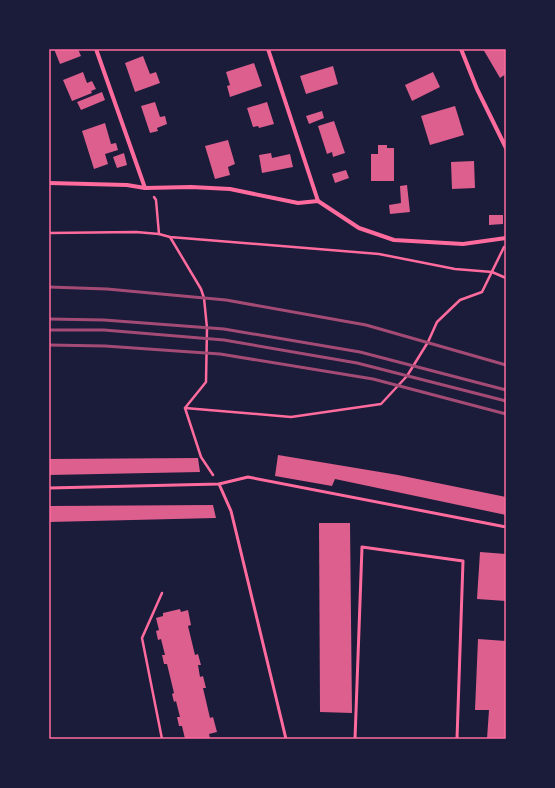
<svg xmlns="http://www.w3.org/2000/svg" width="555" height="788" font-family="Mulish,sans-serif">
	<rect width="100%" height="100%" fill="#1b1b3a"/>
	<g fill="#dd5f8e">
		<polygon points="54,49 78,49 81,56 60,64"/>
		<polygon points="483,49 506,49 506,74 500,78"/>
		<polygon points="143,56 150,74 156,72 160,83 135,92 125,63"/>
		<polygon points="254,63 262,86 230,97 227,86 230,85 226,72"/>
		<polygon points="333,66 338,84 306,94 300,76"/>
		<polygon points="83,72 87,83 92,81 96,89 91,91 92,93 72,101 63,80"/>
		<polygon points="433,72 440,87 412,101 405,85"/>
		<polygon points="102,92 105,100 81,110 77,102"/>
		<polygon points="155,102 160,117 165,116 167,124 157,128 158,131 150,133 141,106"/>
		<polygon points="267,102 274,124 259,128 258,126 253,127 247,108"/>
		<polygon points="455,106 464,135 430,145 421,116"/>
		<polygon points="322,111 324,118 309,124 306,116"/>
		<polygon points="334,121 345,153 333,157 332,152 327,154 318,126"/>
		<polygon points="105,123 111,144 116,143 118,150 105,154 108,164 94,169 82,131"/>
		<polygon points="228,140 235,164 228,167 230,175 215,179 205,146"/>
		<polygon points="378,145 387,145 387,148 394,148 394,181 371,181 371,154 378,154"/>
		<polygon points="124,153 127,165 117,168 113,157"/>
		<polygon points="271,153 272,158 290,154 293,167 262,173 259,155"/>
		<polygon points="474,161 475,188 452,189 451,162"/>
		<polygon points="346,170 349,178 335,183 332,174"/>
		<polygon points="407,185 410,212 390,214 389,205 401,203 400,186"/>
		<polygon points="489,215 503,215 503,224 489,225"/>
		<polygon points="278,455 398,475 506,497 506,515 335,479 332,486 275,476"/>
		<polygon points="198,458 200,472 49,475 49,459"/>
		<polygon points="213,505 216,518 49,522 49,506"/>
		<polygon points="319,523 350,523 352,713 320,712"/>
		<polygon points="480,552 506,554 506,601 477,599"/>
		<polygon points="180,609 181,612 188,610 191,625 188,626 195,655 198,654 201,665 198,665 200,677 203,676 206,688 203,688 210,718 213,717 217,732 209,734 210,738 205,739 185,739 182,726 179,726 177,717 180,717 176,701 174,702 172,694 174,693 167,664 164,664 162,655 165,655 161,639 158,640 156,631 159,630 156,618 163,616 163,613"/>
		<polygon points="478,639 506,641 505,739 487,739 489,710 475,710"/>
	</g>
	<g fill="none" stroke-linecap="round" stroke-linejoin="round">
		<g stroke="#ff6b9d" stroke-width="2.5">
			<polyline points="154,197 156,200 159,234"/>
			<polyline points="49,233 136,232 159,234 170,237 379,254 455,269 492,272 506,278"/>
			<polyline points="170,237 201,289 204,298 207,328 206,382 185,408 201,457 213,475"/>
			<polyline points="185,408 291,417 381,404 407,376 428,342 437,322 460,300 482,292 504,247"/>
			<polyline points="162,739 142,638 162,593"/>
		</g>
		<g stroke="#ff6b9d" stroke-width="3">
			<polyline points="219,484 231,511 286,739"/>
			<polyline points="49,488 219,484 248,477 506,527"/>
			<polyline points="355,739 362,547 463,561 457,739"/>
		</g>
		<g stroke="#ff6b9d" stroke-width="4">
			<polyline points="96,49 145,188"/>
			<polyline points="268,49 318,201"/>
			<polyline points="461,49 477,89 506,148"/>
			<polyline points="49,183 127,185 145,188 191,187 230,189 298,203 318,201 359,228 394,240 463,244 506,238"/>
		</g>
		<g stroke="#a44b75" stroke-width="3">
			<polyline points="49,287 107,289 226,300 366,325 506,365"/>
			<polyline points="49,319 104,320 224,329 360,352 506,390"/>
			<polyline points="49,330 104,330 224,340 357,363 506,401"/>
			<polyline points="49,345 105,346 220,354 373,379 506,414"/>
		</g>
	</g>
	<rect width="555" height="788" fill="none" stroke="#1b1b3a" stroke-width="100"/>
	<rect x="50" y="50" width="455" height="688" fill="none" stroke="#ff6b9d" stroke-width="1.5"/>
</svg>
